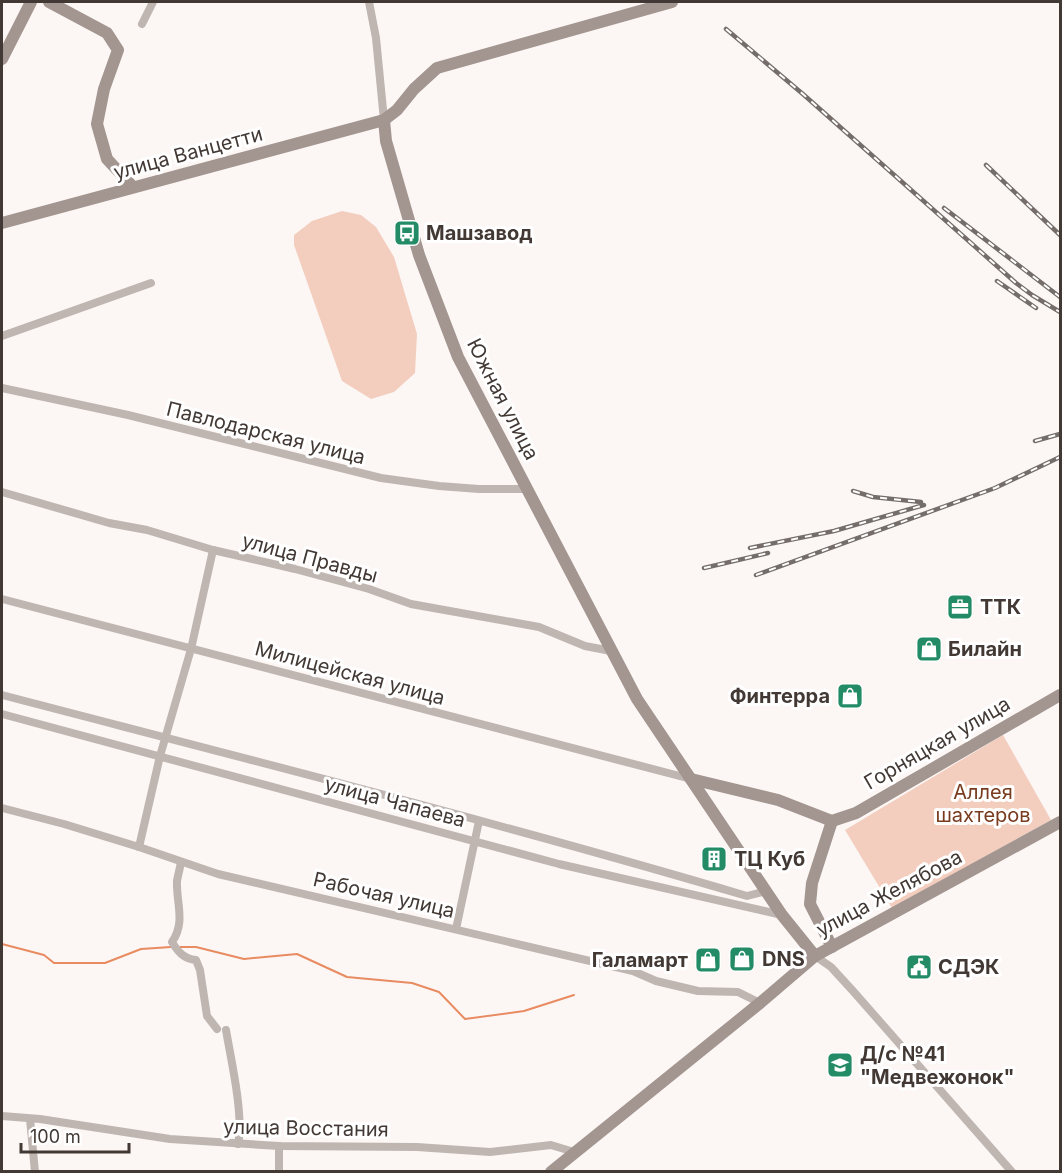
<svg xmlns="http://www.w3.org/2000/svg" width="1062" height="1173" font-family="Inter,sans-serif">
	<rect width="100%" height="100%" fill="#fcf7f5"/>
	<g fill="#f3cebe">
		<polygon points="342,211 361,215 376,227 394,257 417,334 415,373 394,392 371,399 342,381 294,245 294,235 312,221"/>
		<polygon points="1003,735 1051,820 892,908 845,830"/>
	</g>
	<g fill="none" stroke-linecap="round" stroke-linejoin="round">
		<g stroke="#e98b61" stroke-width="2">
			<polyline points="2,944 44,955 54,963 105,963 141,949 171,947"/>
			<polyline points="180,947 196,947 244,959 297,954 347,977 412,983 439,992 465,1019 524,1011 574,995"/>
		</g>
		<g stroke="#bfb6b2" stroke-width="8">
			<polyline points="369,2 376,38 384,120"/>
			<polyline points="142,24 153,2"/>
			<polyline points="2,336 151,283"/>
			<polyline points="2,388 128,415 381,478 439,486 479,489 526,489"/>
			<polyline points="2,492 109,523 147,530 213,550 295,569 369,589 411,604 539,627 585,646 611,651"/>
			<polyline points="2,599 691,779"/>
			<path d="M2 695C251 760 500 823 747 896L766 891"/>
			<polyline points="2,714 559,864 782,915"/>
			<polyline points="2,808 64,824 139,847 218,874 633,971 656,981 698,991 738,992 760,1003"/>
			<polyline points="139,847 160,756 191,649 213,550"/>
			<path d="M181 862C180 868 178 875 177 881 176 903 186 922 172 942 178 952 184 959 196 960L200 970 207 1016 217 1029"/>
			<polyline points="456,929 479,821"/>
			<polyline points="815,956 831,967 853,991 1012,1172"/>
			<path d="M226 1030C231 1060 244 1115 238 1144"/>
			<polyline points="2,1116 40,1119 170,1139 279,1146 417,1147 490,1152 551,1145 574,1152"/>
			<polyline points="30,1119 35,1172"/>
			<polyline points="279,1146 279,1172"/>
		</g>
		<g stroke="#a3958f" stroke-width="12">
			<polyline points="49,2 107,33 118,50 104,89 97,124 107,159 133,187"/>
			<polyline points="2,59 31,2"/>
			<polyline points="384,120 386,141 419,255 458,357 637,699 782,915 815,956"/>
			<polyline points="2,223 384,120 397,110 414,89 437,68 672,2"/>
			<polyline points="691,779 778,800 832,821"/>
			<polyline points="832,821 856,813 1060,695"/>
			<polyline points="832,821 812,883 810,904 832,947"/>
			<polyline points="551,1172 760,1003 815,956 1060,822"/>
		</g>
		<defs>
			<g id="rail">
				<polyline points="726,29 804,95 1016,283 1032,295 1060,312"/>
				<polyline points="986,165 1060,235"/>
				<polyline points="944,208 1060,297"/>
				<polyline points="997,281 1036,308"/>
				<polyline points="1035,441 1060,434"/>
				<polyline points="853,491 873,497 921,502"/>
				<polyline points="750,548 834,531 924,505"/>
				<polyline points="704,568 768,553"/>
				<polyline points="756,575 995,488 1060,457"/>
			</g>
		</defs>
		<use href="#rail" stroke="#756d6a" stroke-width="4.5"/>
		<use href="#rail" stroke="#fff" stroke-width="2" stroke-dasharray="7" stroke-linecap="butt"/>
	</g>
	<defs>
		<symbol id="bus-square" viewBox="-11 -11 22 22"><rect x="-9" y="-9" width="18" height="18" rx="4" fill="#248b67" stroke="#fff"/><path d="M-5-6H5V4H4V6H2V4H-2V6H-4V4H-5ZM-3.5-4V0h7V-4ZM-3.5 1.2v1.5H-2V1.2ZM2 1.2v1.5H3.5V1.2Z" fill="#fff"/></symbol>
		<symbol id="office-square" viewBox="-11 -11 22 22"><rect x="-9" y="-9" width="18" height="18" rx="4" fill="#248b67" stroke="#fff"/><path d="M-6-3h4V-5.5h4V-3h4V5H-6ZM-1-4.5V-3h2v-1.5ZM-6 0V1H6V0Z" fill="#fff"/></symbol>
		<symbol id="shop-square" viewBox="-11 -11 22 22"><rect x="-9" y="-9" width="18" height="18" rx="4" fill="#248b67" stroke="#fff"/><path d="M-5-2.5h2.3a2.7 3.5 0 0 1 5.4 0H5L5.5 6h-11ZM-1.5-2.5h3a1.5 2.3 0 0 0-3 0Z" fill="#fff"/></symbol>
		<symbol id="building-square" viewBox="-11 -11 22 22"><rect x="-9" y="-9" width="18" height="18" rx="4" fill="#248b67" stroke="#fff"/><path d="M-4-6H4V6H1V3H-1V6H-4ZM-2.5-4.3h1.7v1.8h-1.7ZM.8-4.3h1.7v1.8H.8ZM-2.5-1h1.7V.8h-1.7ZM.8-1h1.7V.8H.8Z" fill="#fff"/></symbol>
		<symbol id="civic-square" viewBox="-11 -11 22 22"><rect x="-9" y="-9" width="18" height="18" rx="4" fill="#248b67" stroke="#fff"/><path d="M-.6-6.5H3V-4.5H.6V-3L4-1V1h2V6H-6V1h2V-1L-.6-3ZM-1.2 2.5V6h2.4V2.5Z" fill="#fff"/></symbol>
		<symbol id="school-square" viewBox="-11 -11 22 22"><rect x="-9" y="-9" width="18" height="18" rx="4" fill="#248b67" stroke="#fff"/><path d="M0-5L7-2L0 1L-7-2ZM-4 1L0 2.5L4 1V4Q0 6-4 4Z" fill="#fff"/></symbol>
	</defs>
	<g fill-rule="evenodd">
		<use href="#bus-square" x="392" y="218" width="30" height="30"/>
		<use href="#office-square" x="945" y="592" width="30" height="30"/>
		<use href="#shop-square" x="914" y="634" width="30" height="30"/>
		<use href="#shop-square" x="835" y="681" width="30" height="30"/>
		<use href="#building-square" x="699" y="844" width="30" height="30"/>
		<use href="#shop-square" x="727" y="944" width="30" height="30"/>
		<use href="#shop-square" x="693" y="945" width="30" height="30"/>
		<use href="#civic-square" x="904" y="952" width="30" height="30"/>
		<use href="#school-square" x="825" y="1050" width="30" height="30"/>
	</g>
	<g text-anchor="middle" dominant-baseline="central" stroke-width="6" stroke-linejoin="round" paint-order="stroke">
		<g font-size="20" fill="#423935" stroke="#fff">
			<text transform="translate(188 153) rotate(-15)">улица Ванцетти</text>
			<text transform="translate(503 399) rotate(63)">Южная улица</text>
			<text transform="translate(266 433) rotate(14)">Павлодарская улица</text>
			<text transform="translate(310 558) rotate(15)">улица Правды</text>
			<text transform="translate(350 673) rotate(15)">Милицейская улица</text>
			<text transform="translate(937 743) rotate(-30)">Горняцкая улица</text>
			<text transform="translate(395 802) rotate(15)">улица Чапаева</text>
			<text transform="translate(889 893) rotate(-28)">улица Желябова</text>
			<text transform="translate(384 895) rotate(13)">Рабочая улица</text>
			<text transform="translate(306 1128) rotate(1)">улица Восстания</text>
		</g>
		<g font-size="20" font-weight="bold" fill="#423935" stroke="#fff" text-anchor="start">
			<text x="426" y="233">Машзавод</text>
			<text x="980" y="607">ТТК</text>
			<text x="948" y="649">Билайн</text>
			<text x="830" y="696" text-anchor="end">Финтерра</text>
			<text x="734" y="859">ТЦ Куб</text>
			<text x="762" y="959">DNS</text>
			<text x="688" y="960" text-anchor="end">Галамарт</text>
			<text x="938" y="967">СДЭК</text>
			<text x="860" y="1054">Д/с №41<tspan x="860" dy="23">"Медвежонок"</tspan></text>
		</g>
		<g font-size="20" fill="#783b1e" stroke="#fff">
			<text x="983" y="792">Аллея<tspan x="983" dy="23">шахтеров</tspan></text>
		</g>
	</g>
	<rect width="1062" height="1173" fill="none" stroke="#423935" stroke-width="6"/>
	<path d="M21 1143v9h108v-9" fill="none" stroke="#423935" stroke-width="3"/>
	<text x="30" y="1143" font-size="18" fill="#423935" stroke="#ffffff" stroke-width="4.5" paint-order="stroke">100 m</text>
</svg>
